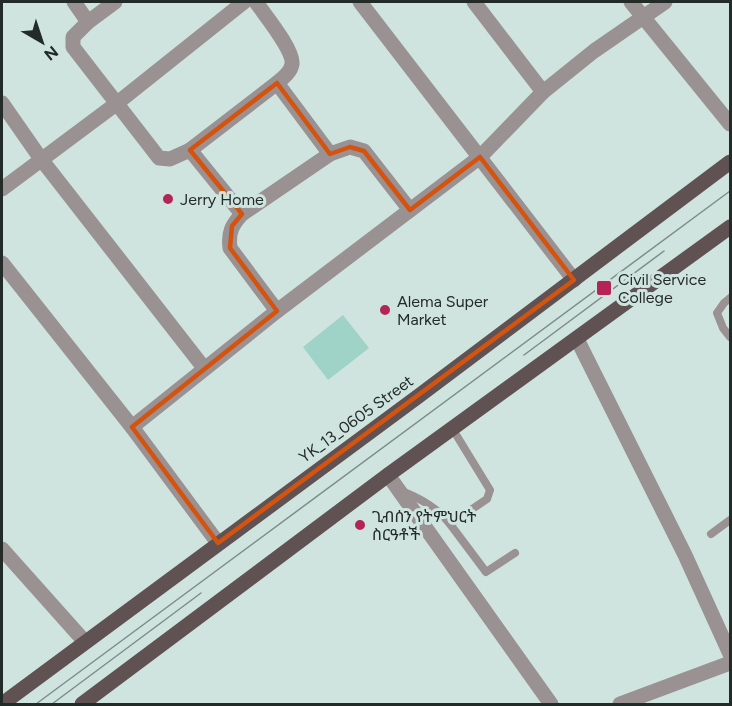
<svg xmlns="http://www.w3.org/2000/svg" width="732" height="706" font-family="Figtree,'Noto Sans Ethiopic',sans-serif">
	<rect width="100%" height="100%" fill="#cfe4df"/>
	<polygon fill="#a0d3c7" points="343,315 369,348 328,380 303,347"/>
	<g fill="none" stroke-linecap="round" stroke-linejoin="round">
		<g stroke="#9a9192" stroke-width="8">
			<polyline points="730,298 724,303 717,313 723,328 730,337"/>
			<path d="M404 492C423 500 437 508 450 524L487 499 490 490 452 428"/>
			<polyline points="450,524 486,572 515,553"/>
			<polyline points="711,534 730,520"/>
		</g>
		<g stroke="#9a9192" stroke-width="15">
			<polyline points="74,2 88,22 73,37 73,47 159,158 170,159 190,150 242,214"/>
			<path d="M256 2C264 14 294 50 292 64 291 72 283 78 277 83L330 154"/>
			<polyline points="360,2 574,280"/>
			<polyline points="474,2 543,92"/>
			<polyline points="631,2 730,124"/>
			<polyline points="88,22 115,2"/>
			<polyline points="2,103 41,159 204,368"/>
			<polyline points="190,150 277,83"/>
			<polyline points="2,189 116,104 244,2"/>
			<polyline points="2,263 132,427 218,543"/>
			<path d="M277 311 230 248C228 232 232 225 242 214L330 154 350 147 364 151 410 210"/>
			<polyline points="577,339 685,555 730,654"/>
			<polyline points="132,427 277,311 480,157 543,92 594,51 665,2"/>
			<polyline points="388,475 551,704"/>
			<polyline points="2,549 85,642"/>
			<polyline points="620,704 730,663"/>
		</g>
		<g stroke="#605153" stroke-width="15">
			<polyline points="2,704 420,395 730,162"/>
			<polyline points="82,704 388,475 730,227"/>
		</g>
		<g stroke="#7e8d8a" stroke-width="1.5">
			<polyline points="524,355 664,251"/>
			<polyline points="36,704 730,191"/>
			<polyline points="52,704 201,593"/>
		</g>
	</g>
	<path fill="none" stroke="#d4540f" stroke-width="4.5" stroke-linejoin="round" d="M277 83 330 154 350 147 364 151 410 210 480 157 574 280 218 543 132 427 277 311 230 248 232 226 242 214 190 150Z"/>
	<g fill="#b42454" stroke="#cfe4df" stroke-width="2">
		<circle cx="168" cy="199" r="6"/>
		<rect x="596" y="280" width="16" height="16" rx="3"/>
		<circle cx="385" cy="310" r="6"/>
		<circle cx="360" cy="525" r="6"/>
	</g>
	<g text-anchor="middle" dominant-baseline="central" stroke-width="6" stroke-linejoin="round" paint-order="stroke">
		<g font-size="16" fill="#232b29" stroke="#cfe4df" text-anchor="start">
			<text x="180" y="199">Jerry Home</text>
			<text x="618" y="279">Civil Service<tspan x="618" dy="18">College</tspan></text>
			<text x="397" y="301">Alema Super<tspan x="397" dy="18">Market</tspan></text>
			<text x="372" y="516">ጊብሰን የትምህርት<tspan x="372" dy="18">ስርዓቶች</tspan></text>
		</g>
		<g font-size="16" fill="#232b29" stroke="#cfe4df">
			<text transform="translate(356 419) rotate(-36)">YK_13_0605 Street</text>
		</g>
	</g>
	<rect width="732" height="706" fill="none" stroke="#232b29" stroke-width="6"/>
	<g transform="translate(42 42) rotate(141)" stroke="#cfe4df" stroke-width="4.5" paint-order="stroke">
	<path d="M0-4.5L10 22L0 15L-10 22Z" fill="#232b29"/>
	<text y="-9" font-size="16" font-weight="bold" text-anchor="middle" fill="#232b29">N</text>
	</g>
</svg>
